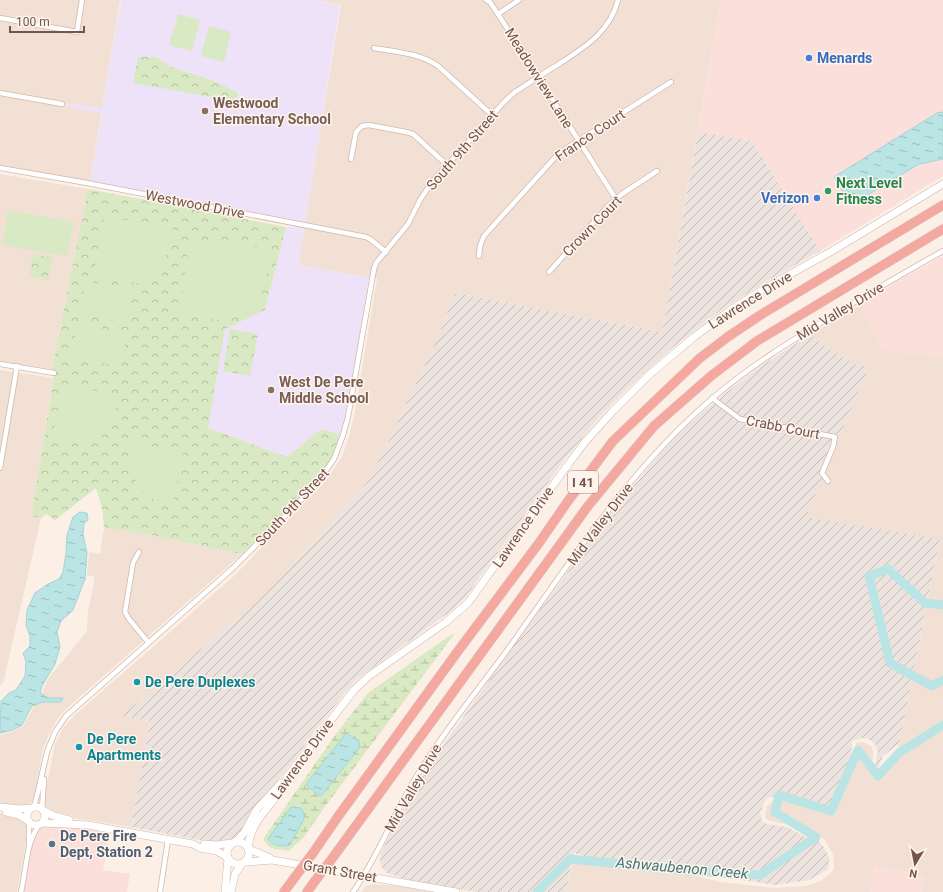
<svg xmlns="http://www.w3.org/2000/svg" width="943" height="892" font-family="Roboto,sans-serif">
	<defs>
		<pattern id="industrial-furrows" width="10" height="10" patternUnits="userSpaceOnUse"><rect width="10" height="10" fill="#ece3df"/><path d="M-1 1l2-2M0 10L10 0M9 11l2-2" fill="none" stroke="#c4bbb7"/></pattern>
		<pattern id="wetland-marsh" width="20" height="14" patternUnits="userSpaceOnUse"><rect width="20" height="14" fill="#d9e9c4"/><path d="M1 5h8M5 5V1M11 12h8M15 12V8" fill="none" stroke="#b5bfa1"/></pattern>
		<pattern id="park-crowns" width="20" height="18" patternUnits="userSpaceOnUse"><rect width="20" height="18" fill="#d9e9c4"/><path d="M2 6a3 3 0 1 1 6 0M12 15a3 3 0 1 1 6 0" fill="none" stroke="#b5bfa1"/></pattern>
		<pattern id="water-ripples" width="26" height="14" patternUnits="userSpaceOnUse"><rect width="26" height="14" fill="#bbe5e4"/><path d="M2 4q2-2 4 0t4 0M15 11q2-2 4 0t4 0" fill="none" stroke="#9dbcbb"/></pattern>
	</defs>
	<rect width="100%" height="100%" fill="#fcf0e6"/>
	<g fill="#f3e0d4">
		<polygon points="0,0 120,0 90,182 0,167"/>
		<polygon points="317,0 721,0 662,332 455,293 437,339 385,449 362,490 260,599 123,716 150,721 131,827 55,815 48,812 45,807 44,799 55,744 63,728 76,714 234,576 325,482 342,457 349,436 354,416 377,279 298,265 341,5"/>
		<polygon points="0,174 88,189 52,369 0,361"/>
		<polygon points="860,305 882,349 943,358 943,892 922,892 925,876 875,867 870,892 566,892 573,861 696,876 721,882 773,888 806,886 820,881 830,874 834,869 834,865 833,854 825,840 817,834 799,830 790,824 778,823 767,820 765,817 767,806 775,800 785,801 823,812 833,813 835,810 857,760 856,743 863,742 871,746 873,751 872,776 876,778 881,775 884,764 890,756 898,750 940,540 806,517 869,367 853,364 809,335"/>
		<polygon points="0,370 54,378 31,516 41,518 4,680 0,686"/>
		<polygon points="104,528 142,533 242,554 66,709 58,718 50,732 42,752 35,797 29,805 21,807 0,805 0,735 12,732 23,726 42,693 48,679 87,631 88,612 95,577 87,575 89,552 100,554"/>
		<polygon points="0,813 11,815 25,821 27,827 27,837 17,892 0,892"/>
		<polygon points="373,884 400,886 431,892 361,892 366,886"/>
	</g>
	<g fill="#fbdfda">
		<polygon points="721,0 943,0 943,176 820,251 752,141 698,132"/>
		<polygon points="943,256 943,358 881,349 860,305 898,281"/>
		<polygon points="48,821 88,825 110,835 103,870 130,874 127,892 21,892 31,840 38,826"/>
		<polygon points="874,867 925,876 922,892 870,892"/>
	</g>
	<g fill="url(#industrial-furrows)">
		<polygon points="698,132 752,141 820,251 767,281 721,310 672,348 621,395 596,421 565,459 465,598 451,611 372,668 355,681 332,709 277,782 255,806 241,833 228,841 210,842 131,827 150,721 122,716 260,599 362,490 385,449 437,339 455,293 662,332"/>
		<polygon points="809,335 853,364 869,367 806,517 940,539 899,745 894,747 883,756 878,769 876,769 875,766 878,751 875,744 870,740 863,738 857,739 852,741 851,763 830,808 827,809 813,803 794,798 776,796 766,799 760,813 762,821 767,824 786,827 793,830 805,837 819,841 823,846 829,857 829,866 827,870 809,880 776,885 727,878 658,864 593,858 574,853 566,892 477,892 413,882 387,873 381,866 380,859 381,853 394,825 425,771 515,644 613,510 670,442 691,422 728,391 761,366"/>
	</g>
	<g fill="#ede2f8">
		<polygon points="121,0 314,0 340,5 305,224 90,182 102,114 67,107 62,104 77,104 102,108"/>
		<polygon points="286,227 304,227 299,265 371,278 342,435 321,429 287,457 208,428 225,328 265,310"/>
	</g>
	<polygon fill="url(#wetland-marsh)" points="455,633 324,808 304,837 289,851 271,848 263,839 335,735 368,693 449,636"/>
	<g fill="url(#park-crowns)">
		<polygon points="138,57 156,57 171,67 211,80 237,92 239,94 234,101 133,83"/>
		<polygon points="88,189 286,227 265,310 225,329 208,428 287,457 321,429 342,435 333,458 326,469 304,493 242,554 142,533 104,528 102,507 96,488 55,520 46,514 41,518 31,516 54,378 52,369"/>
		<polygon points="33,254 53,258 48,280 29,276"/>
		<polygon points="230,329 258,334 250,376 223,371"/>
	</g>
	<g fill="#d9e9c4">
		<polygon points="178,14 200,20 192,51 169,45"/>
		<polygon points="209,26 231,32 224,62 201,56"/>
		<polygon points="8,210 74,222 67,256 2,245"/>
		<polygon points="104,216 173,228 165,260 155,277 138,283 93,279"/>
		<polygon points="190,239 269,248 266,283 257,306 244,315 223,321 180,311"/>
		<polygon points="85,281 134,290 131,304 133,305 128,323 79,314 82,301 80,300 81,295 83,295"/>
		<polygon points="77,325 126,333 124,353 123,353 120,366 71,358 74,344 72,344 73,339 75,339"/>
		<polygon points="67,387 120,394 114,416 105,428 90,438 73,441 52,438 60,398 62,390"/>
		<polygon points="132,443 183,453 173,504 155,500 138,488 130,462"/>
	</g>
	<g fill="url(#water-ripples)" stroke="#a1d6d6">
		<polygon points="943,112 943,159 919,164 851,205 834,177 937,113"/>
		<polygon points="80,512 87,513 88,520 84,523 83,534 87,553 85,579 73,610 61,621 57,632 60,647 55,664 42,686 40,693 48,698 63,698 61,702 43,702 32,706 22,725 13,730 0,733 1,701 9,693 16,690 25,676 26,662 23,653 30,646 30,636 26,625 27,610 35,593 48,584 59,579 63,572 66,553 67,535 73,517"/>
		<polygon points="346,733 359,741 360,747 321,796 308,787 307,783"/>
		<path d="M291 807 301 808 304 814V819L290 845C281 847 274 846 268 839Z"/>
	</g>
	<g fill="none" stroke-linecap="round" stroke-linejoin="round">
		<g stroke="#bbe5e4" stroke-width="9">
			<polyline points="943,605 925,603 888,569 869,576 890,663 932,686 943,680"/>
			<polyline points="537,892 570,859 689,871 760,875 816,837 775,812 779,795 831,811 858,750 878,776 899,753 943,725"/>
		</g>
		<defs>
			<g id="street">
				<polyline points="486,0 490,2 498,14 616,199"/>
				<polyline points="498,14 519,0"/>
				<polyline points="0,18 77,32 82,0"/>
				<path d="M374 48C396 52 420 53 438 66L492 115"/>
				<polyline points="0,93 62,104"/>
				<polyline points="351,159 356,132 362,126 369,125 406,132 413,134 447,165"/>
				<polyline points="0,168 87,183 366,237 370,239 386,252"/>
				<polyline points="479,256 480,246 484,236 559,153 671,82"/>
				<polyline points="549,272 609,205 622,194 657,171"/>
				<polyline points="0,364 54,373"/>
				<polyline points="712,398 740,419 835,437 833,447 822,473 828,481"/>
				<polyline points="0,468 17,366"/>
				<polyline points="139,552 133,563 125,612 129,619 148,642"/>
				<path d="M34 806 38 792 47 752 55 732 66 716 233 568 315 486 334 459 343 435 348 417 374 269 376 263 408 224 420 200 432 182 505 101 515 92C529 83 544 73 559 64 585 47 610 32 618 0"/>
				<polyline points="42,809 44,779"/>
				<polyline points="29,845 29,822"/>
				<path d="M21 892C26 872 26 840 40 824"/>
				<polyline points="160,892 168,840"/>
				<path d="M353 892C378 857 393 815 415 779 443 732 479 689 511 645 573 558 632 466 714 397 750 366 791 341 832 316 868 294 905 272 943 251"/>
			</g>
			<g id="secondary">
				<circle cx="36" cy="816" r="9"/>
				<polyline points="0,807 20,809 30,808"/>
				<polyline points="44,811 54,816 69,820"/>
				<polyline points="6,812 19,815 27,820"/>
				<polyline points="42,823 88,825 193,844 200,848 217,851 227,857"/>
				<circle cx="238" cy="853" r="11"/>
				<polyline points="235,842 244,833 257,809 281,783"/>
				<polyline points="204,844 217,845 232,843"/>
				<path d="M248 848C250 823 267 811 280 791 283 787 285 782 287 777L354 690 369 676 446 622 468 603 564 470 585 442 613 411 649 375 694 337 732 309 767 287 832 251 943 184"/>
				<polyline points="249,849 270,858"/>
				<polyline points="246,862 272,860 456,892"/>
				<polyline points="225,892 228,858"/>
				<polyline points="231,892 235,874 242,864"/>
			</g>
			<g id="highway">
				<polyline points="313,853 337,818 458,651 539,543 568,501 613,441 700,358 729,336 762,314 943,205"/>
				<polyline points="334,856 588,506 654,426 711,376 757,341 943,229"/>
				<polyline points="284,892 295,877"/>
				<polyline points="307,892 315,881"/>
			</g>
		</defs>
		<use href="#street" stroke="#cfb8af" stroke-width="6"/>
		<use href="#secondary" stroke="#d2b7ac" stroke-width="8"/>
		<use href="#highway" stroke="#d8cfcd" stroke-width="10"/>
		<use href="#street" stroke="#fff" stroke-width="4.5"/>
		<use href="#secondary" stroke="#fff" stroke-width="7"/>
		<use href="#highway" stroke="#f4a89f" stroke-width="9"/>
		<defs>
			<g id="highway-bridge">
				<polyline points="295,877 313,853"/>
				<polyline points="315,881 334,856"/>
			</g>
		</defs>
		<use href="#highway-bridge" stroke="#d8cfcd" stroke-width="10" stroke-linecap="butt"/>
		<use href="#highway-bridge" stroke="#f4a89f" stroke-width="9"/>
	</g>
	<g fill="#3f7fe0" stroke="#fef4ec" stroke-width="1.5">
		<circle cx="809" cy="58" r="4"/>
		<circle cx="817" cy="198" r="4"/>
	</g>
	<g fill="#8d6e63" stroke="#fef4ec" stroke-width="1.5">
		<circle cx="205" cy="111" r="4"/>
		<circle cx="271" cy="390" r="4"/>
	</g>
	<circle fill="#2e9e5b" stroke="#fef4ec" stroke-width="1.5" cx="828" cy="191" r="4"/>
	<g fill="#0f9aa8" stroke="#fef4ec" stroke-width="1.5">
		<circle cx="137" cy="682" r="4"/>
		<circle cx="79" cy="747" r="4"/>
	</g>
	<circle fill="#5c6f8a" stroke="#fef4ec" stroke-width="1.5" cx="52" cy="844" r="4"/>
	<g text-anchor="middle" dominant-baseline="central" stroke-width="3" stroke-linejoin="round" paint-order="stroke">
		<rect fill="#fef4ec" stroke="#9d847b" stroke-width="1" x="568" y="471" width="30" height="22" rx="3"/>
		<g font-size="13" font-weight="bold" fill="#74544b">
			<text x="583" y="482">I 41</text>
		</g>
		<g font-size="14" font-weight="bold" fill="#366cbe" stroke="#fef4ec" text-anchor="start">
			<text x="817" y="58">Menards</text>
			<text x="809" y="198" text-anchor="end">Verizon</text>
		</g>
		<g font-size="14" fill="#74544b" stroke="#fef4ec">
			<text transform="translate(539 78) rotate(58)">Meadowview Lane</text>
			<text transform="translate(590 135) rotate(-34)">Franco Court</text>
			<text transform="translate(462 150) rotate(-49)">South 9th Street</text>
			<text transform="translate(195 204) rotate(11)">Westwood Drive</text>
			<text transform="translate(592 226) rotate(-46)">Crown Court</text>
			<text transform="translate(750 300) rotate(-32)">Lawrence Drive</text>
			<text transform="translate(840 311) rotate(-31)">Mid Valley Drive</text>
			<text transform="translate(783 427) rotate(11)">Crabb Court</text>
			<text transform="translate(292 507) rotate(-47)">South 9th Street</text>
			<text transform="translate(600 524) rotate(-53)">Mid Valley Drive</text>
			<text transform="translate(523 527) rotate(-55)">Lawrence Drive</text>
			<text transform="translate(302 759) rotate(-54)">Lawrence Drive</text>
			<text transform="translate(413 788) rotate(-60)">Mid Valley Drive</text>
			<text transform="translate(340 871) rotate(10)">Grant Street</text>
		</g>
		<g font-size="14" font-weight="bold" fill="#785e54" stroke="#fef4ec" text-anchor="start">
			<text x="213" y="103">Westwood<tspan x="213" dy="16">Elementary School</tspan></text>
			<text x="279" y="382">West De Pere<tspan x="279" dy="16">Middle School</tspan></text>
		</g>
		<g font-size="14" font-weight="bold" fill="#27864d" stroke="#fef4ec" text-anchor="start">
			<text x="836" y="183">Next Level<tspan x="836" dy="16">Fitness</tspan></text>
		</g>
		<g font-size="14" font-weight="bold" fill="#0d838f" stroke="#fef4ec" text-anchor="start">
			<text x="145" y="682">De Pere Duplexes</text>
			<text x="87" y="739">De Pere<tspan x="87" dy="16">Apartments</tspan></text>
		</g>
		<g font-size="14" font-weight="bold" fill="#4e5e75" stroke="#fef4ec" text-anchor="start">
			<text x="60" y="836">De Pere Fire<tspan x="60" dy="16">Dept, Station 2</tspan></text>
		</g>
		<g font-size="15" font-style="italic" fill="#407878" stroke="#fef4ec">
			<text transform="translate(682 868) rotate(5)">Ashwaubenon Creek</text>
		</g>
	</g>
	<g transform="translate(915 864) rotate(190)" stroke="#fef4ec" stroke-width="3" paint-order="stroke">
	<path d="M0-3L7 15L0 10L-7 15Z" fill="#74544b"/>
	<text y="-6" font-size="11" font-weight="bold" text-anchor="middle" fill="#74544b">N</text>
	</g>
	<path d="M10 26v6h74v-6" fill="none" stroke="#74544b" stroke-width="2"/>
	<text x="16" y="26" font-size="12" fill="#74544b" stroke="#fef4ec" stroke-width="3" paint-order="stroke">100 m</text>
</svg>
